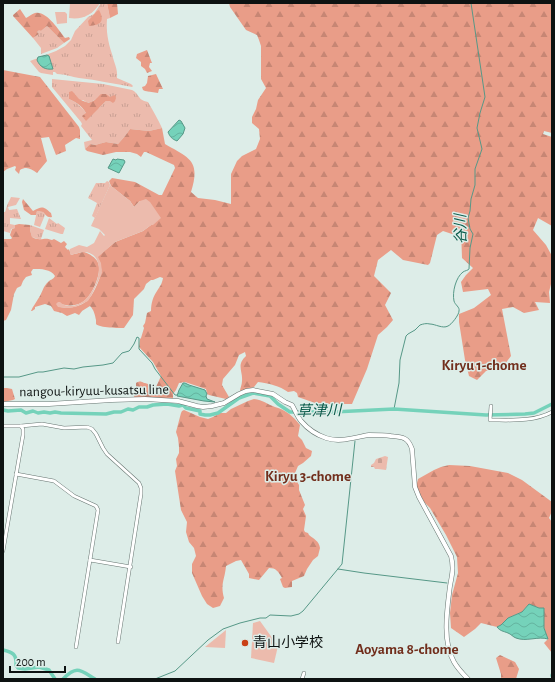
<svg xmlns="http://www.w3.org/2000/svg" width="555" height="682" font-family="'Alegreya Sans','Noto Sans JP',sans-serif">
	<defs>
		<pattern id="grass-tufts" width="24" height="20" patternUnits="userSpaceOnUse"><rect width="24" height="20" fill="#ecbbad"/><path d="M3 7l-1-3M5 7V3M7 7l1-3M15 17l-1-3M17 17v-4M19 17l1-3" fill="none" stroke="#c9a094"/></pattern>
		<pattern id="forest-firs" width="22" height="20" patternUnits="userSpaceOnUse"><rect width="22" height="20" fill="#e99d88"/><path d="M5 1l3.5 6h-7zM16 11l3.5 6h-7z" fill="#c78674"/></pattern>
		<pattern id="cemetery-stones" width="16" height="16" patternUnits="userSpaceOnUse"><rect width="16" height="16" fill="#ecbbad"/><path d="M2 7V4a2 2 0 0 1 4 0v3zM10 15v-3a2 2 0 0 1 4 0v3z" fill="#c9a094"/></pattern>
		<pattern id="water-waves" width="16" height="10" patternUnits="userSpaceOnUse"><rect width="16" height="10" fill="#75d2ba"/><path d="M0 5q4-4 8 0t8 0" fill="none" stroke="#64b39f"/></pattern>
	</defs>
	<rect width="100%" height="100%" fill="#ddede8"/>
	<g fill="url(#grass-tufts)" fill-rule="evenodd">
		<path d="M101 3H107L110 18 107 19C106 31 108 42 112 54 114 63 118 69 117 78L131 84 133 86 132 87C115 84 97 80 79 78 72 77 65 74 57 74L55 72H53V75L41 73 39 72 30 61 56 51 65 46 71 40 75 31 88 17 94 14Z"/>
		<polygon points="47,26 64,43 57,48 41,54 41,48 33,38 39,34 37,32 39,29 41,31"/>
		<path d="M52 79 103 84 132 90C140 94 137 100 148 102 153 111 158 119 162 128L149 131 130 129 125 136 118 144 106 142 95 145 90 144 85 149 84 142 92 140 81 126 82 124 81 122 52 87ZM75 94 79 100H83L86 102H91L96 99 110 97V101H106L99 108 86 113C82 107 76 102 69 99V95Z"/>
		<polygon points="107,181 109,182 110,185 95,218 92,216 97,203 88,198 96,183 105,183"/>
		<path d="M11 197 20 198 16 205 8 207 9 210 17 209 21 219 10 218V224L15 225V228L11 229 10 233 3 231V212H5C6 210 6 208 7 206 8 202 10 200 11 197Z"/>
		<polygon points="37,211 43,212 45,215 40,227 34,225"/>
		<polygon points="49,218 57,224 58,223 65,228 63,234 61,234 45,229"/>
		<polygon points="30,225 44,230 41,239 38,239 32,237 30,230"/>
	</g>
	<g fill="url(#forest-firs)">
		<polygon points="107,3 117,3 118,14 110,18"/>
		<path d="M229 3H552V133L544 131 543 134 552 137V220L551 221 552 222V226L538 218 533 230 546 245 552 256V283L551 284 549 292 550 303 535 302 539 310 524 313 513 307 502 309 511 356 505 364 497 371H486L477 380 469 376 465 360 459 322V314L474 308 491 295 488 289 463 292 461 282 466 275 473 268 462 258 461 229 452 234 443 231 437 235 430 263 428 265 403 260 391 250 378 260 374 276 391 293 385 305 393 320 387 327 378 335 367 369 352 404H329L315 403 298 397 297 393 294 391 288 392C280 386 268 383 258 382L254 387 240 391C240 388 242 385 242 381 243 371 236 365 246 356L245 352 239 355 235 365 223 379 222 385 229 397 226 399 209 395 207 394 206 389 185 382 179 383 176 390 173 394V399L134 397 136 387V383C139 381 141 381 144 383H145L148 384 151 388 156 387 161 376 153 362 139 347 140 339 141 338 144 328 143 326 145 323 147 313 151 311C151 303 153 297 157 291 160 286 162 284 163 278L160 277 153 280H151L146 284 144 289 134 299 133 315 124 328C120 328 99 328 96 324 96 323 96 321 96 320 95 315 94 310 90 306L82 311 79 315 75 313 67 316 62 313 54 311 51 306 45 304 35 307V309L32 311H31C33 306 36 303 38 299 42 294 43 286 48 282 51 279 53 280 55 276 51 269 41 269 33 269L31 272 32 275 26 277 23 281 21 286 17 288 14 294 11 310 6 320 3 321V239H11L12 238 10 235 12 229 15 228V225L19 224 30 225V230L32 237C34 238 36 239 38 239 44 240 44 237 52 240L54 239 61 243 64 241 67 244 65 247 68 250 69 249 71 255C75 254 80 252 84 252 87 253 90 254 92 256 103 263 99 275 95 285 88 301 79 309 61 304L60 307C70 309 79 307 87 301 92 297 101 278 101 272 102 268 100 261 97 257L115 242 143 231 151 225 140 201 134 207 130 201 111 186 109 181 112 178 135 182 159 195H162L175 168 174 165 146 152H144L141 157 137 154 130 152H116L103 155 87 151 85 149 90 144 95 145 106 142 118 144 125 136 130 129 149 131 162 128 165 144C189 158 201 160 191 192L198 198 215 200 231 204V174L237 161 242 156 256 149 260 139 259 129 252 123V117L256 109 258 100 266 88 261 79V46L259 40 257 35 246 30 230 7Z"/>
		<path d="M20 9 26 18C28 17 32 14 35 13 46 10 59 30 65 38L69 37 70 39 64 43 47 26 41 31 39 30 37 32 39 34 33 38 13 16V15Z"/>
		<path d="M99 10C105 21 101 25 89 26L88 21 97 11Z"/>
		<polygon points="147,50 152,63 150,63 149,67 152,71 147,73 145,69 141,66 141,62 136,58 137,54"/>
		<path d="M3 70 40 77 79 127 80 130V139L76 138 65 145 66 151 56 155 49 137 41 138 47 161 37 173C31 169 27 166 20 170L19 174 15 170 16 167 15 166 7 169 3 172Z"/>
		<polygon points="156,74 163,89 159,89 158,93 145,91 143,90 142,87 145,86 147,83 148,76"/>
		<path d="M72 91 75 94 79 99C81 100 83 101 86 102 92 104 97 98 101 94H106L110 97 115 95 116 98 115 101 113 103 110 101H106L86 121 82 116 86 113C82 106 76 102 69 99V92Z"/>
		<path d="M23 199 33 211C42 206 43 206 51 213L52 217C47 218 46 215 43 212L37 211 36 215H31L24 210 22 202Z"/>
		<polygon points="3,388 7,388 12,389 15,399 13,400 3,402"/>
		<path d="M254 399C263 400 267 404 275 407 286 410 293 416 300 425L298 436 302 440 306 448 312 451 311 456 303 463 298 466 295 473V478L299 485V490L305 505 303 509 306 516 304 530 305 532 308 533 309 535C314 539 319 541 320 548L318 556 313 560 307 569 304 576 292 581V587L285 588 283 587 280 579 282 578C278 571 276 568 269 568L259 580 249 578V574L241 560 236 561 226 566C225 579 220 584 224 598L220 606 213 608 207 604 202 596 192 573V564L196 556 194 548 189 542 186 532 187 522 181 510 175 471 177 466 176 459 179 453V447L178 438 176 432 181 413 182 411 184 410 200 417 208 419 213 417 220 413H226L231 409 248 401Z"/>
		<polygon points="449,465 470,466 508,473 522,480 552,502 552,511 549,518 552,522 552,653 544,643 548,639 544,628 544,608 539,608 529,604 522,612 508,618 501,625 497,627 481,623 475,629 464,637 451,628 450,613 452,595 458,573 457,557 446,535 430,508 418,496 417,490 417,483 418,479 434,470 441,467"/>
		<polygon points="500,655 515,662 519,669 516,679 501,679 501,674 496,658"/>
	</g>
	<polygon fill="url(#cemetery-stones)" points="385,456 388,457 386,470 378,469 375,469 374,467 371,467 371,465 374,463 376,459"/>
	<g fill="#ecbbad">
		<path d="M70 3H100C93 15 82 20 69 18Z"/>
		<polygon points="55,12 65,12 67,14 67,23 57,24"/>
		<path d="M110 185 130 201 134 207 140 201 146 199 150 202 161 218 153 225H151L143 231 115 242 98 257 101 263 102 273 91 296 88 301 75 307 67 308 58 307 56 304 58 302H60C63 305 67 306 71 306 96 305 112 253 84 252 80 252 75 254 71 255L70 253V249L79 245 87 247 94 243 100 231 104 236 105 235 99 229 91 226Z"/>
		<polygon points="260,621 278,646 274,663 251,658 253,623"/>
		<polygon points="226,630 225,648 205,647"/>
	</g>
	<g fill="url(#water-waves)" stroke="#569887">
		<path d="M47 55 49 56 53 69C45 70 40 67 37 60L38 57Z"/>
		<path d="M179 120 181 121 185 128 183 134 177 141C172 139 170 137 168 132Z"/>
		<polygon points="113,159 116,160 117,159 124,160 125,162 119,173 108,168"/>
		<polygon points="183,383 185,383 189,385 205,390 207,394 206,396 207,399 215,402 204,401 177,396 179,390"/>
		<path d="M529 604 539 608H544V628L548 639C538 636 526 642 516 638 513 637 511 634 508 633 503 631 500 631 497 627L501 625 508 618 522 612Z"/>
	</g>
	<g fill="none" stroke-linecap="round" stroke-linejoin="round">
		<g stroke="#569887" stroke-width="1">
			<polyline points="3,377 19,377 38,372 43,372 64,368 74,369 83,367 103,365 113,363 122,353 129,351 130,350 134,344 137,337 139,338 139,349 152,363 155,369 175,395 177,395"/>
			<path d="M394 409 399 383 400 360 406 336 408 334 415 330 420 325C423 324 426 323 430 324 435 324 443 329 448 326 451 325 459 315 459 311 460 307 455 305 454 301 452 292 456 277 463 272 464 271 469 270 469 269L470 248 473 234 470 229 468 218 470 211 471 199 475 185V169L482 149 477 128 480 113 485 97 471 3"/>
			<polyline points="338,569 364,573 447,583"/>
			<polyline points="155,679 175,671 208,640 223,629 240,623 260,618 266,618 270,615 291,616 299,614 303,611 342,564 355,441"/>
		</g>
		<g stroke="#75d2ba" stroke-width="3.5">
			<polyline points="3,410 8,411 21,410 26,413 33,411 38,413 44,412 50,413 55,412 61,413 106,414 114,412 121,412 128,409 133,410 139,407 147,407 153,405 167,404 179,406 183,405 186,408 200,411 200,414 205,415 210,415 218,413 239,398 253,393 270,396 278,404 290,412 333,412 394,409 486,415 525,414 534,413 552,404"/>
			<path d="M3 650C12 652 17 654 16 665L18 668 25 669 39 667 49 670 55 679"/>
			<polyline points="552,675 552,676"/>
			<path d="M63 679C77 665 80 670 95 679"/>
		</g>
		<defs>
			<g id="minor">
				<path d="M491 406 490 420C511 420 533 422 552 412"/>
				<polyline points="3,426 21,426 42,424 64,428 87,427 92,429 96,434 103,448 107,454 139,483 141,488 141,494 118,642"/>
				<polyline points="16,474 54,481 74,496 96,506 98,510 76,647"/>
				<polyline points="3,551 23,435 23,429 21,426"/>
				<polyline points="90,560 131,567"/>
				<polyline points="302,679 304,673"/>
			</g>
			<path id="major" d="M3 404H49L112 400 145 399 178 401 197 406 203 407 212 406 224 403 239 394 246 391 253 390 273 394 285 402 292 405C295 410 297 416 301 421 307 428 317 435 326 438 340 443 355 437 369 435 376 435 384 435 391 436 402 437 408 437 412 449L415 487 419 497 451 556C454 568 452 575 450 586 447 610 442 641 454 662 458 669 463 674 468 679"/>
		</defs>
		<use href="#minor" stroke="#667470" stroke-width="4"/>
		<use href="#major" stroke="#667470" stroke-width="5"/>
		<use href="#minor" stroke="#fff" stroke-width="3"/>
		<use href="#major" stroke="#fff" stroke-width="4"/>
	</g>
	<circle fill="#c94016" stroke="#ddede8" stroke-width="1.5" cx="245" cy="643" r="4"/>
	<g text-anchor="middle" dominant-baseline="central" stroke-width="3" stroke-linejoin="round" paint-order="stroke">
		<g font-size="14" fill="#0d1211" stroke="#ddede8">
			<text transform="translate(94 391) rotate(-1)">nangou-kiryuu-kusatsu line</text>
		</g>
		<g font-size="14" fill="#0d1211" stroke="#ddede8" text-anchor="start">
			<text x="253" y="643">青山小学校</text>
		</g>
		<g font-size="15" font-style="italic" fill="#0a5a4a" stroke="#ddede8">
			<text transform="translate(461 229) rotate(-91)">谷川</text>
			<text transform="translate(319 411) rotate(-1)">草津川</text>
		</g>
		<g font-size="15" font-weight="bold" fill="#712e1c" stroke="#ddede8">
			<text x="484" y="365">Kiryu 1-chome</text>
			<text x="308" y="476">Kiryu 3-chome</text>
			<text x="407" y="649">Aoyama 8-chome</text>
		</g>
	</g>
	<rect width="555" height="682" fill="none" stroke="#0d1211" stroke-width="8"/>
	<path d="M10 666v6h55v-6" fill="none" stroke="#0d1211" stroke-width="2"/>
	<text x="16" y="666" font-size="12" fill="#0d1211" stroke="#ddede8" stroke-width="3" paint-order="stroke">200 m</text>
</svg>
